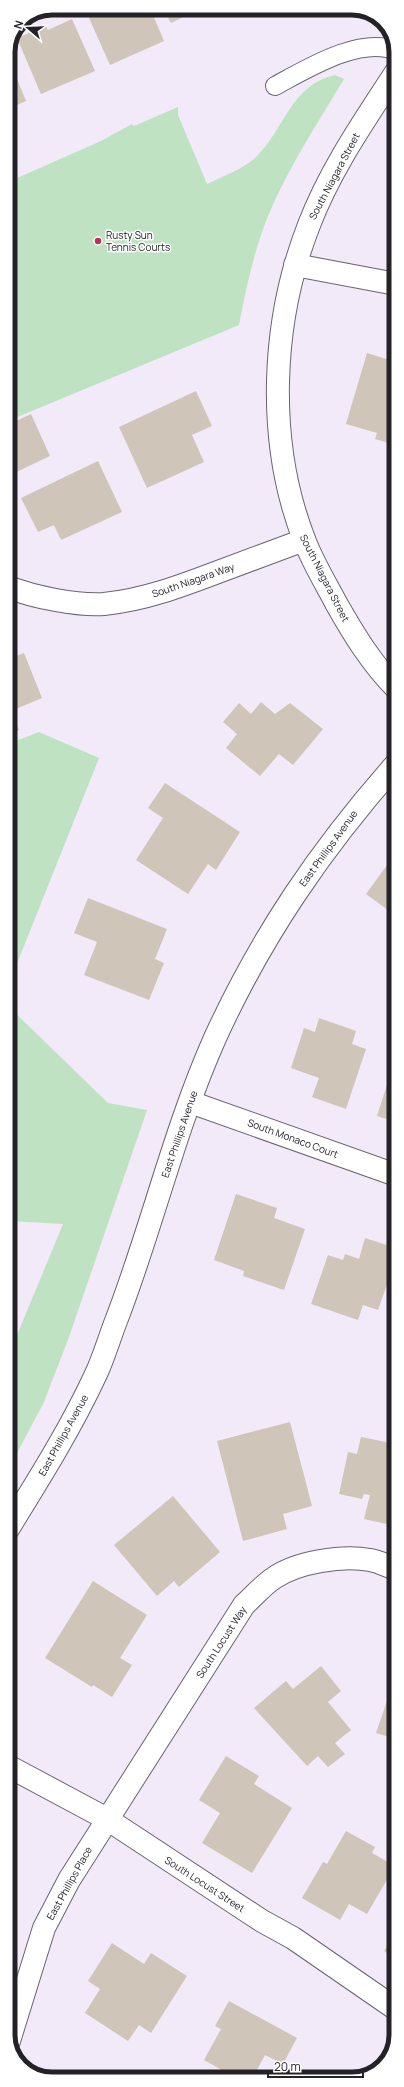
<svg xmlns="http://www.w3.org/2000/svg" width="404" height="2087" font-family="Manrope,sans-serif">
	<rect width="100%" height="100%" fill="#f2eaf8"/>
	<g fill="#bee2c2">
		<path d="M335 75 344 79C317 124 288 168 268 216 254 251 246 288 239 325L15 418 8 402V182L101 141 132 124 134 126 178 107V115L207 184C223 176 244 169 257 156 285 128 291 85 335 75Z"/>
		<polygon points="39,732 99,758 8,986 8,744"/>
		<polygon points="8,1006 108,1103 147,1110 69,1337 44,1402 8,1470 8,1357 63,1224 8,1221"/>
	</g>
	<g fill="#d0c5b9">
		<polygon points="87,8 150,8 164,41 110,65 85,9"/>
		<polygon points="163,8 202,8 171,23"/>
		<polygon points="72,19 95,71 41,94 17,38 46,26 48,30"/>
		<polygon points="8,57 26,101 8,109"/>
		<polygon points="367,353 396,362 396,445 375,439 377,433 346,424"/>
		<polygon points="196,391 212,426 192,435 204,462 147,488 119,427"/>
		<polygon points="31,414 50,456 8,476 8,425"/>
		<polygon points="98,461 122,512 61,540 54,525 38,532 21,498"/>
		<polygon points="24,653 42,698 11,711 19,730 8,734 8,659"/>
		<polygon points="261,702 275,714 290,703 323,729 293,765 279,754 260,776 226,748 237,734 223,722 239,703 251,714"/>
		<polygon points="165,783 240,832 216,870 208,864 188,894 136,860 163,818 148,808"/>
		<polygon points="390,861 396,865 396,916 366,894"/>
		<polygon points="88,898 167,929 155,959 164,963 149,1000 84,975 97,942 74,933"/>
		<polygon points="319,1018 356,1031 352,1044 366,1049 346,1109 312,1097 319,1078 291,1068 304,1028 315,1032"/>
		<polygon points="394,1063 396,1064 396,1122 377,1116"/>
		<polygon points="236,1194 277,1208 274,1218 305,1229 284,1290 243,1276 244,1271 214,1260"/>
		<polygon points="365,1238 396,1248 396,1258 378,1310 363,1305 358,1320 311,1304 328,1255 343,1260 345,1254 359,1259"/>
		<polygon points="290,1422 312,1506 283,1514 287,1529 243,1541 217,1441"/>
		<polygon points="361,1437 396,1444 396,1526 364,1519 370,1495 364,1494 362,1499 339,1494 348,1452 357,1454"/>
		<polygon points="173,1496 220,1552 179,1587 174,1581 157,1596 114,1545"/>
		<polygon points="93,1581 147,1615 120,1658 132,1665 112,1697 93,1685 92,1687 45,1658"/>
		<polygon points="321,1666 341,1691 328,1702 351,1730 335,1743 345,1754 328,1767 318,1756 307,1766 254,1708 286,1681 293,1689"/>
		<polygon points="389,1695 396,1697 396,1739 376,1733"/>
		<polygon points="226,1756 259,1776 254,1784 292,1808 252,1873 202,1843 220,1813 199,1800"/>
		<polygon points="346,1831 375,1847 372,1853 395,1866 367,1914 349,1904 340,1920 302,1898 323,1862 327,1864"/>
		<polygon points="396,1934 396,1959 384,1951"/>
		<polygon points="112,1943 144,1964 151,1953 187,1976 151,2033 139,2025 128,2041 85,2013 100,1989 88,1981"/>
		<polygon points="229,2001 297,2038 283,2064 265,2055 252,2079 238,2079 204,2060 221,2029 215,2026"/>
		<polygon points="332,2073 340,2079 328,2079"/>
	</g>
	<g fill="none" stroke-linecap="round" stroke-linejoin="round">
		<defs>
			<path id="lane" d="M275 86C305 70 361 35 396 51"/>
			<g id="street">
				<path d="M396 72C364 121 330 170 309 225 271 322 266 441 304 539 312 561 325 582 336 603 353 633 371 663 396 688"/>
				<polyline points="295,265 396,284"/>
				<path d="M8 587C33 597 78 606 104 604 144 600 181 586 218 572 247 561 275 551 304 540"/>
				<polyline points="190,1102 396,1175"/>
				<path d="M8 1529C39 1479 71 1428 96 1374 104 1357 109 1339 116 1321 152 1228 174 1130 215 1038 262 935 321 849 396 764"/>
				<polyline points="8,1766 107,1819 262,1921 293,1938 396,2009"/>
				<path d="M9 2041 44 1928 69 1880 244 1605C254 1596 263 1585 274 1578 297 1562 342 1555 370 1560 378 1561 387 1566 396 1569"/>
			</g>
		</defs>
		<use href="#lane" stroke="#6b6470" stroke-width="20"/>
		<use href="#street" stroke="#6b6470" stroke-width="24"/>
		<use href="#lane" stroke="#fff" stroke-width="18"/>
		<use href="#street" stroke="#fff" stroke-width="22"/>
	</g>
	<circle fill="#bd2e58" stroke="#fff" stroke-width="1.5" cx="98" cy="241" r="4"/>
	<g text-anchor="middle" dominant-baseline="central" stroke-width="3" stroke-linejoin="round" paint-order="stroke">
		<g font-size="10" fill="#242127" stroke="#fff">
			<text transform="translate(334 176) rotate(-62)">South Niagara Street</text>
			<text transform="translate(325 578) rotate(63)">South Niagara Street</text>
			<text transform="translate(193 580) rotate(-19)">South Niagara Way</text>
			<text transform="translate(328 848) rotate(-54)">East Phillips Avenue</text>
			<text transform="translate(179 1134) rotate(-71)">East Phillips Avenue</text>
			<text transform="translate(293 1138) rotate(20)">South Monaco Court</text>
			<text transform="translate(63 1435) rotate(-61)">East Phillips Avenue</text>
			<text transform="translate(221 1642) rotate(-57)">South Locust Way</text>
			<text transform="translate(69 1883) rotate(-61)">East Phillips Place</text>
			<text transform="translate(205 1884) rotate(33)">South Locust Street</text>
		</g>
		<g font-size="10" fill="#242127" stroke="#fff" text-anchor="start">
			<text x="106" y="235">Rusty Sun<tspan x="106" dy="12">Tennis Courts</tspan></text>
		</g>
	</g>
	<path d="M0 0H404V2087H0ZM52 15H352A37 37 0 0 1 389 52V2035A37 37 0 0 1 352 2072H52A37 37 0 0 1 15 2035V52A37 37 0 0 1 52 15Z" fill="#fff" fill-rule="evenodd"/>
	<path fill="none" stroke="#242127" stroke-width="5" d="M52 15H352A37 37 0 0 1 389 52V2035A37 37 0 0 1 352 2072H52A37 37 0 0 1 15 2035V52A37 37 0 0 1 52 15Z"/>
	<g transform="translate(28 28) rotate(289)" stroke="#ffffff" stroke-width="3" paint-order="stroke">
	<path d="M0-3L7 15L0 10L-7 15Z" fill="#242127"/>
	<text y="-6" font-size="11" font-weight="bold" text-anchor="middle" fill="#242127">N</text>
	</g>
	<path d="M268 2071v6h95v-6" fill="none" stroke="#242127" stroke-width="2"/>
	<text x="274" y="2071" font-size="12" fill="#242127" stroke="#ffffff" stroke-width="3" paint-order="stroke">20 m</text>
</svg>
